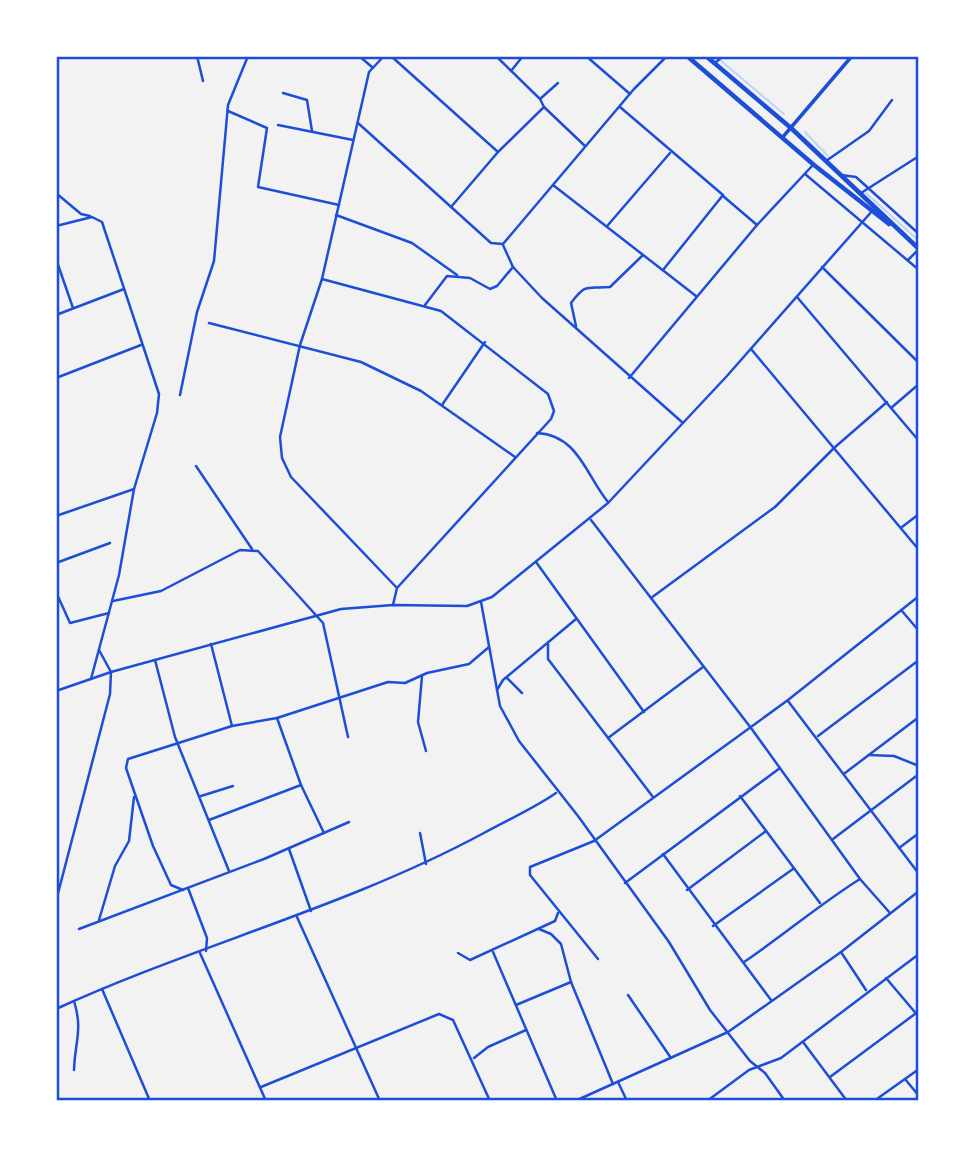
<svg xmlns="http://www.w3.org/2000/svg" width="975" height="1157" font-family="Jost,sans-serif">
	<rect width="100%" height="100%" fill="#f2f2f2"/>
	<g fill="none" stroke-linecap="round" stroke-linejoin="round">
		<g stroke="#bfd3fe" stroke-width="2">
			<polyline points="720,60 784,114"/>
			<polyline points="805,132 828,156"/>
			<polyline points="866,193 919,241"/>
		</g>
		<g stroke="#1d4ed8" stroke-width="2.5">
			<polyline points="197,56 203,81"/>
			<polyline points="359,56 372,67"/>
			<polyline points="384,56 369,72 322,279 300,345 280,437 282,458 291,477 397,588"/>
			<polyline points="391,56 498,152"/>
			<polyline points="586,56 630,94"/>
			<polyline points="715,63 723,56"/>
			<polyline points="511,71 523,56"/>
			<polyline points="283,93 307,100 312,131"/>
			<polyline points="540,99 558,83"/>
			<polyline points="544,107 585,146"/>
			<polyline points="620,107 723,195 663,270"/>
			<polyline points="228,111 267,128 258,187 339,205"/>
			<polyline points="358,123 491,243 503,244 634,89 667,56"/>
			<polyline points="278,125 353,140"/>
			<polyline points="826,161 869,131 892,100"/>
			<polyline points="805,174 919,270"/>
			<polyline points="841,175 856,177 919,234"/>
			<polyline points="553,185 696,296"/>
			<polyline points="56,193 81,214 90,216"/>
			<polyline points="861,193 919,156"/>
			<polyline points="723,196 757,225"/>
			<polyline points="451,207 498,152 544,107 540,99 496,56"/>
			<polyline points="336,215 412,243 457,275"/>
			<polyline points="608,225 670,153"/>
			<polyline points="56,226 92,217 102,222 159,394 157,413 134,489 119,575 91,679"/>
			<polyline points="503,245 513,267 542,298 683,423"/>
			<polyline points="56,259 73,308"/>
			<polyline points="908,260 918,250"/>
			<polyline points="822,267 919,363"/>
			<polyline points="322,279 441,311 548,394 554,411 551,419 397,588 393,605"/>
			<polyline points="797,297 919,441"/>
			<polyline points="425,305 447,276 470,278 490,289 497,286 513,267"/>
			<polyline points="56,315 124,289"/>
			<polyline points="209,323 361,362 421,391 515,457"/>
			<path d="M576 326 571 303C587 282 587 289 610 287L643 255"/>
			<polyline points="751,349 919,550"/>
			<polyline points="56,378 141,345"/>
			<polyline points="629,378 757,225 812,166"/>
			<polyline points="180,395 197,312 214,261 228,105 248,56"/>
			<polyline points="442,405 485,342"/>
			<polyline points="891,408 919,384"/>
			<path d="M537 433C578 435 586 475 608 502"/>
			<polyline points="196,466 252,549"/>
			<polyline points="56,516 134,489"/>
			<polyline points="591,520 751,728 860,879 890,913"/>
			<polyline points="902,527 919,514"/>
			<polyline points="536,562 644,712"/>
			<polyline points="56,563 110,543"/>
			<polyline points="56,592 70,623 109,613"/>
			<polyline points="651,598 775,507 834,448 887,402"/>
			<polyline points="113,601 161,591 240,550 258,551 323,623 348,737"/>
			<polyline points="481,602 500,706 519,741 578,816 669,942 710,1010 750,1061 765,1073 785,1101"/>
			<polyline points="902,611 919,631"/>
			<polyline points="211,644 232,726"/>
			<polyline points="548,644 548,659 653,797"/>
			<polyline points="155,660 175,737 229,871"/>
			<polyline points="422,676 418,722 426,751"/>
			<polyline points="507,678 522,693"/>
			<polyline points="497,690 503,680 576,619"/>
			<polyline points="56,691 111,672 341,609 393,605 467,606 492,597 608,503 726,377 873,210"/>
			<polyline points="788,701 919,874"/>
			<polyline points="277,718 301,785 324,833"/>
			<polyline points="818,736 919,660"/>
			<polyline points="608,738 703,667"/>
			<polyline points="869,755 894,756 919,766"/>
			<polyline points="845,773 919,717"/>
			<polyline points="201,796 233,786"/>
			<polyline points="740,796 820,903"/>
			<polyline points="209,820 301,785"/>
			<polyline points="420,833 426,864"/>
			<polyline points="833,839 919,774"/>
			<polyline points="899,848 919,833"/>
			<polyline points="289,849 311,911"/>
			<polyline points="663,854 771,1000"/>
			<polyline points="625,883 780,768"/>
			<polyline points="188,888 207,938 206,951"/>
			<polyline points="183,890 171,885 153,846 126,768 128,759 232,726 277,718 388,682 405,683 427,673 469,664 489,647"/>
			<polyline points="687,890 766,831"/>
			<polyline points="56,901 110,694 111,672 99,650"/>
			<polyline points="297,917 380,1101"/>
			<polyline points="99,920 115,866 129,841 134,797"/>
			<polyline points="713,926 793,869"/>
			<polyline points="79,929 264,859 349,822"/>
			<polyline points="539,929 551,934 561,944 571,982 613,1084"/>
			<polyline points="493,952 557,1101"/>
			<polyline points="841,952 866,990"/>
			<polyline points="200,953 266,1101"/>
			<polyline points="458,953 470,960 555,921 558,913"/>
			<polyline points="598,959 530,875 530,867 594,841 788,700 919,596"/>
			<path d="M744 962C784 935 820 904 860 879"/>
			<polyline points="886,978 919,1017"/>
			<polyline points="102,989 150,1101"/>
			<polyline points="628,995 671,1058"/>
			<polyline points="516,1005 571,982"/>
			<path d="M56 1009C196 945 346 907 482 834 507 820 533 809 556 793"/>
			<polyline points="803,1042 847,1101"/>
			<polyline points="474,1058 488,1047 526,1030"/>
			<path d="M74 1070C75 1041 83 1030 74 1001"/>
			<polyline points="830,1077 919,1011"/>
			<polyline points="905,1079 919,1096"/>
			<polyline points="618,1082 627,1101"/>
			<polyline points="261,1087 439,1014 453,1020 490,1101"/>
			<polyline points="575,1101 728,1032 841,952 919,891"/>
			<polyline points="707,1101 749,1070 781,1058 919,954"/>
			<polyline points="874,1101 919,1069"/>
		</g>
		<polyline stroke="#1d4ed8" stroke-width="3.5" points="782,138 852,56"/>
		<g stroke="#1d4ed8" stroke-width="4.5">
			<polyline points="687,56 814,165 889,224"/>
			<polyline points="706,56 791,128 919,249"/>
		</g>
	</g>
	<rect width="975" height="1157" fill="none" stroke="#ffffff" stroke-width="116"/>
	<rect x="58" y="58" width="859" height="1041" fill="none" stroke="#1d4ed8" stroke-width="2.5"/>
</svg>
